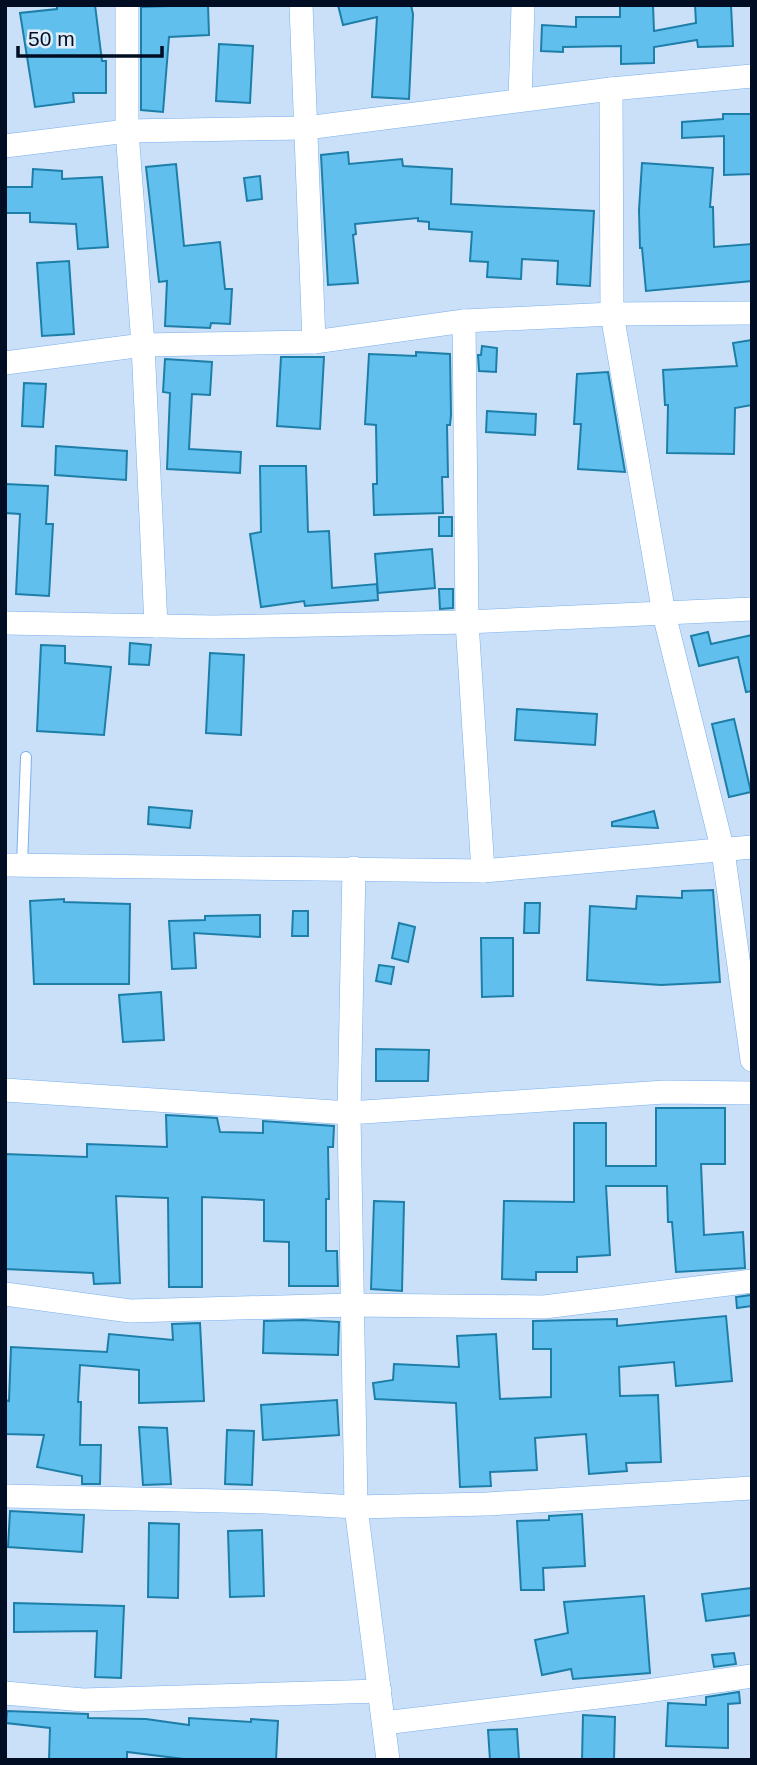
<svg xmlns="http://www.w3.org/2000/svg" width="757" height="1765" font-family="Helvetica,sans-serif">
	<rect width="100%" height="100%" fill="#cae0f9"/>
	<g fill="#61bfee" stroke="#1d7fa8" stroke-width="2">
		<polygon points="57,5 95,5 102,61 106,61 106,93 73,93 74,102 35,107 20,13 57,9"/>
		<polygon points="197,5 208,5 209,35 169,37 163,112 141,110 141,7"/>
		<polygon points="338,5 411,5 413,14 409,99 372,97 377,17 343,25"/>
		<polygon points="620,5 653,5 654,31 696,23 695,5 731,5 733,46 698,47 697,40 654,47 654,63 621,64 621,46 563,47 563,52 541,51 542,25 576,27 576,17 620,17"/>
		<polygon points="219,44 253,46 250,103 216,101"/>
		<polygon points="723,114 752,114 752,174 724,175 724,136 682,138 682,122 723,119"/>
		<polygon points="348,152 349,164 402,159 403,166 452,169 451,204 594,211 590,286 557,284 558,261 522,259 521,279 487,277 488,262 470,261 472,232 429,229 429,222 418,221 418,218 355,224 356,234 353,235 358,283 328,285 321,155"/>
		<polygon points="642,163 713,168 710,207 713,207 714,247 752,244 752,281 646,291 642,248 640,248 639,210"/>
		<polygon points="176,164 184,246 220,242 225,289 232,289 230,324 211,323 210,328 165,326 167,281 159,282 146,167"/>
		<polygon points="33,169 62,171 62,179 102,177 108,247 78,249 76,224 30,222 30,213 5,213 5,187 32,187"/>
		<polygon points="260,176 262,199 247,201 244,178"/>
		<polygon points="69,261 74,334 42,336 37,263"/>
		<polygon points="752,340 752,405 735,408 734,454 667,453 668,405 665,405 663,370 737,366 733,343"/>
		<polygon points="482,346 497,348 496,372 479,371 478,355 481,355"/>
		<polygon points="416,352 450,354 451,415 450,425 447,425 448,477 442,477 443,513 374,515 373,484 377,484 376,425 365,424 369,354 416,356"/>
		<polygon points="281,357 324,357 320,429 277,426"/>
		<polygon points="165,359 212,362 210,395 192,394 189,449 241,452 240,473 167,469 170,393 163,392"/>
		<polygon points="608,372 625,472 578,469 581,424 574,424 577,374"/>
		<polygon points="24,383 46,384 43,427 22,426"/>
		<polygon points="487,411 536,414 535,435 486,432"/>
		<polygon points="56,446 127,451 126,480 55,475"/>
		<polygon points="260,466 306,466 308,532 329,531 332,588 377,584 378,600 305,606 304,601 261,607 250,534 261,532"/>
		<polygon points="5,484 48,486 46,524 53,524 49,596 16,594 20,514 5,513"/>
		<rect x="439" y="517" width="13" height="19"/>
		<polygon points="432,549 435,588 378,593 375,554"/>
		<polygon points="439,589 453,589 453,608 440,609"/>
		<polygon points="708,632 711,644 752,635 752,691 746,692 738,657 699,666 691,636"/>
		<polygon points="130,643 151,645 149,665 129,664"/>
		<polygon points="41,645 65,646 65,663 111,667 104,735 37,731"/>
		<polygon points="210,653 244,655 241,735 206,733"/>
		<polygon points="517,709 597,714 595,745 515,740"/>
		<polygon points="734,719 751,792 729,797 712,724"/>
		<polygon points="149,807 192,811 190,828 148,824"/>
		<polygon points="654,811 658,828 612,826 612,822"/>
		<polygon points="713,890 720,982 661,985 587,980 590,906 636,909 637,896 682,898 682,891"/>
		<polygon points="64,899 64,902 130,904 129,984 34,984 30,901"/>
		<polygon points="525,903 540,903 539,933 524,933"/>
		<polygon points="293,911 308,911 308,936 292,936"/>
		<polygon points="260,915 260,937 194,933 196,968 172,969 169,921 205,920 205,916"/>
		<polygon points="399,923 415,927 408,962 392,958"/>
		<polygon points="481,938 513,938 513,996 482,997"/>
		<polygon points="379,965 394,967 391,984 376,981"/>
		<polygon points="161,992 164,1040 123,1042 119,995"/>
		<polygon points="376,1049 429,1050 428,1081 376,1081"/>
		<polygon points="656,1108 725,1108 725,1164 701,1164 704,1235 743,1232 745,1268 676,1272 672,1222 668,1222 667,1186 606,1186 610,1255 577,1257 577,1272 536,1272 536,1280 502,1279 504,1201 574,1202 574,1123 606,1123 606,1166 656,1166"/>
		<polygon points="166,1115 217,1118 220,1132 263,1133 263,1121 334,1126 333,1147 328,1147 329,1199 326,1199 326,1251 337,1251 338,1286 289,1286 289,1242 264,1241 264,1200 202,1197 202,1287 169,1287 168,1198 116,1196 120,1283 94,1284 93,1273 5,1269 5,1154 87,1157 87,1144 167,1147"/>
		<polygon points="374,1201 404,1202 402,1291 371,1289"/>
		<polygon points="751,1295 752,1306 737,1308 736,1297"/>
		<polygon points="726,1316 732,1381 676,1386 674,1362 619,1367 620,1396 658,1395 661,1462 626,1463 627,1471 589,1474 586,1434 535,1438 537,1470 490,1472 491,1486 460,1487 456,1403 375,1399 373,1383 393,1380 394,1364 459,1367 457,1336 496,1334 500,1399 551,1397 551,1349 533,1349 533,1321 617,1319 617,1326"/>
		<polygon points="304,1320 339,1322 338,1355 263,1353 264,1321"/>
		<polygon points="200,1323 204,1401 139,1403 139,1370 80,1365 78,1402 81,1402 80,1445 101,1445 100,1484 82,1484 82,1476 37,1467 44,1435 5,1434 5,1400 9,1401 11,1347 107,1352 109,1334 173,1340 172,1324"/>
		<polygon points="337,1400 339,1435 263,1440 261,1405"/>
		<polygon points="139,1427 167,1428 171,1484 143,1485"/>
		<polygon points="227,1430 254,1431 252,1485 225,1484"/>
		<polygon points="10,1511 84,1515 82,1552 8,1547"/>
		<polygon points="582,1514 585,1566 543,1568 544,1590 521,1590 517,1521 549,1520 549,1516"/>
		<polygon points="149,1523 179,1524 178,1598 148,1597"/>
		<polygon points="262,1530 264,1596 230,1597 228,1531"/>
		<polygon points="752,1588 752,1615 706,1621 702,1594"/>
		<polygon points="644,1596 650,1673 573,1679 571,1669 542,1675 535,1640 568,1633 564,1602"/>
		<polygon points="14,1603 124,1606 121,1678 95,1677 97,1631 14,1632"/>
		<polygon points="734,1653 736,1664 714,1667 712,1655"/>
		<polygon points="739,1692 740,1703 728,1704 728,1748 666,1746 668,1703 706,1705 706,1697"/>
		<polygon points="7,1711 88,1714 88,1718 146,1719 189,1725 189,1718 251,1722 251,1719 278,1721 276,1760 192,1760 127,1752 127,1760 49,1760 50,1728 6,1723"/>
		<polygon points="583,1715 615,1717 614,1760 582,1760"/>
		<polygon points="517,1729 519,1760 490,1760 488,1730"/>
	</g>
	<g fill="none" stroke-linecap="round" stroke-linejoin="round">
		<defs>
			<polyline id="service" points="22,865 26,757"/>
			<g id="minor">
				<polyline points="127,5 127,131 143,345 156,626"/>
				<polyline points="301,5 314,342"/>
				<polyline points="611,89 612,314 664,614 723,851 752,1060"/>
				<polyline points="520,100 523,5"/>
				<polyline points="5,146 127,131 306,128 611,89 752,76"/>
				<polyline points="464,321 467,622 483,871"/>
				<polyline points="5,363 143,345 314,342 464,321 612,314 752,313"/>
				<polyline points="5,623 213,627 467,622 752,609"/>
				<polyline points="5,865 483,871 752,847"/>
				<polyline points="5,1090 349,1113 354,868"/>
				<polyline points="5,1294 130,1311 353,1305 544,1307 752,1281"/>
				<polyline points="5,1496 266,1502 356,1507 487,1504 752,1488"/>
				<polyline points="5,1693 83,1700 115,1699 380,1691"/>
				<polyline points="384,1723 640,1692 752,1676"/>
				<polyline points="388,1760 356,1507 349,1113 665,1092 752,1093"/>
			</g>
		</defs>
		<use href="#service" stroke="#79afec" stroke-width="12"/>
		<use href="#minor" stroke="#79afec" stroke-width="24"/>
		<use href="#service" stroke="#fff" stroke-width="10"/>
		<use href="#minor" stroke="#fff" stroke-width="23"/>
	</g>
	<rect width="757" height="1765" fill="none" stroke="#000d23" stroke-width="14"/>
	<path d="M18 46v10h144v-10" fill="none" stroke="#000d23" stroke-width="3.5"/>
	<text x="28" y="46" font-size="21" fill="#000d23" stroke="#e0ecf8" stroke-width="5" paint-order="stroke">50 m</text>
</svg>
